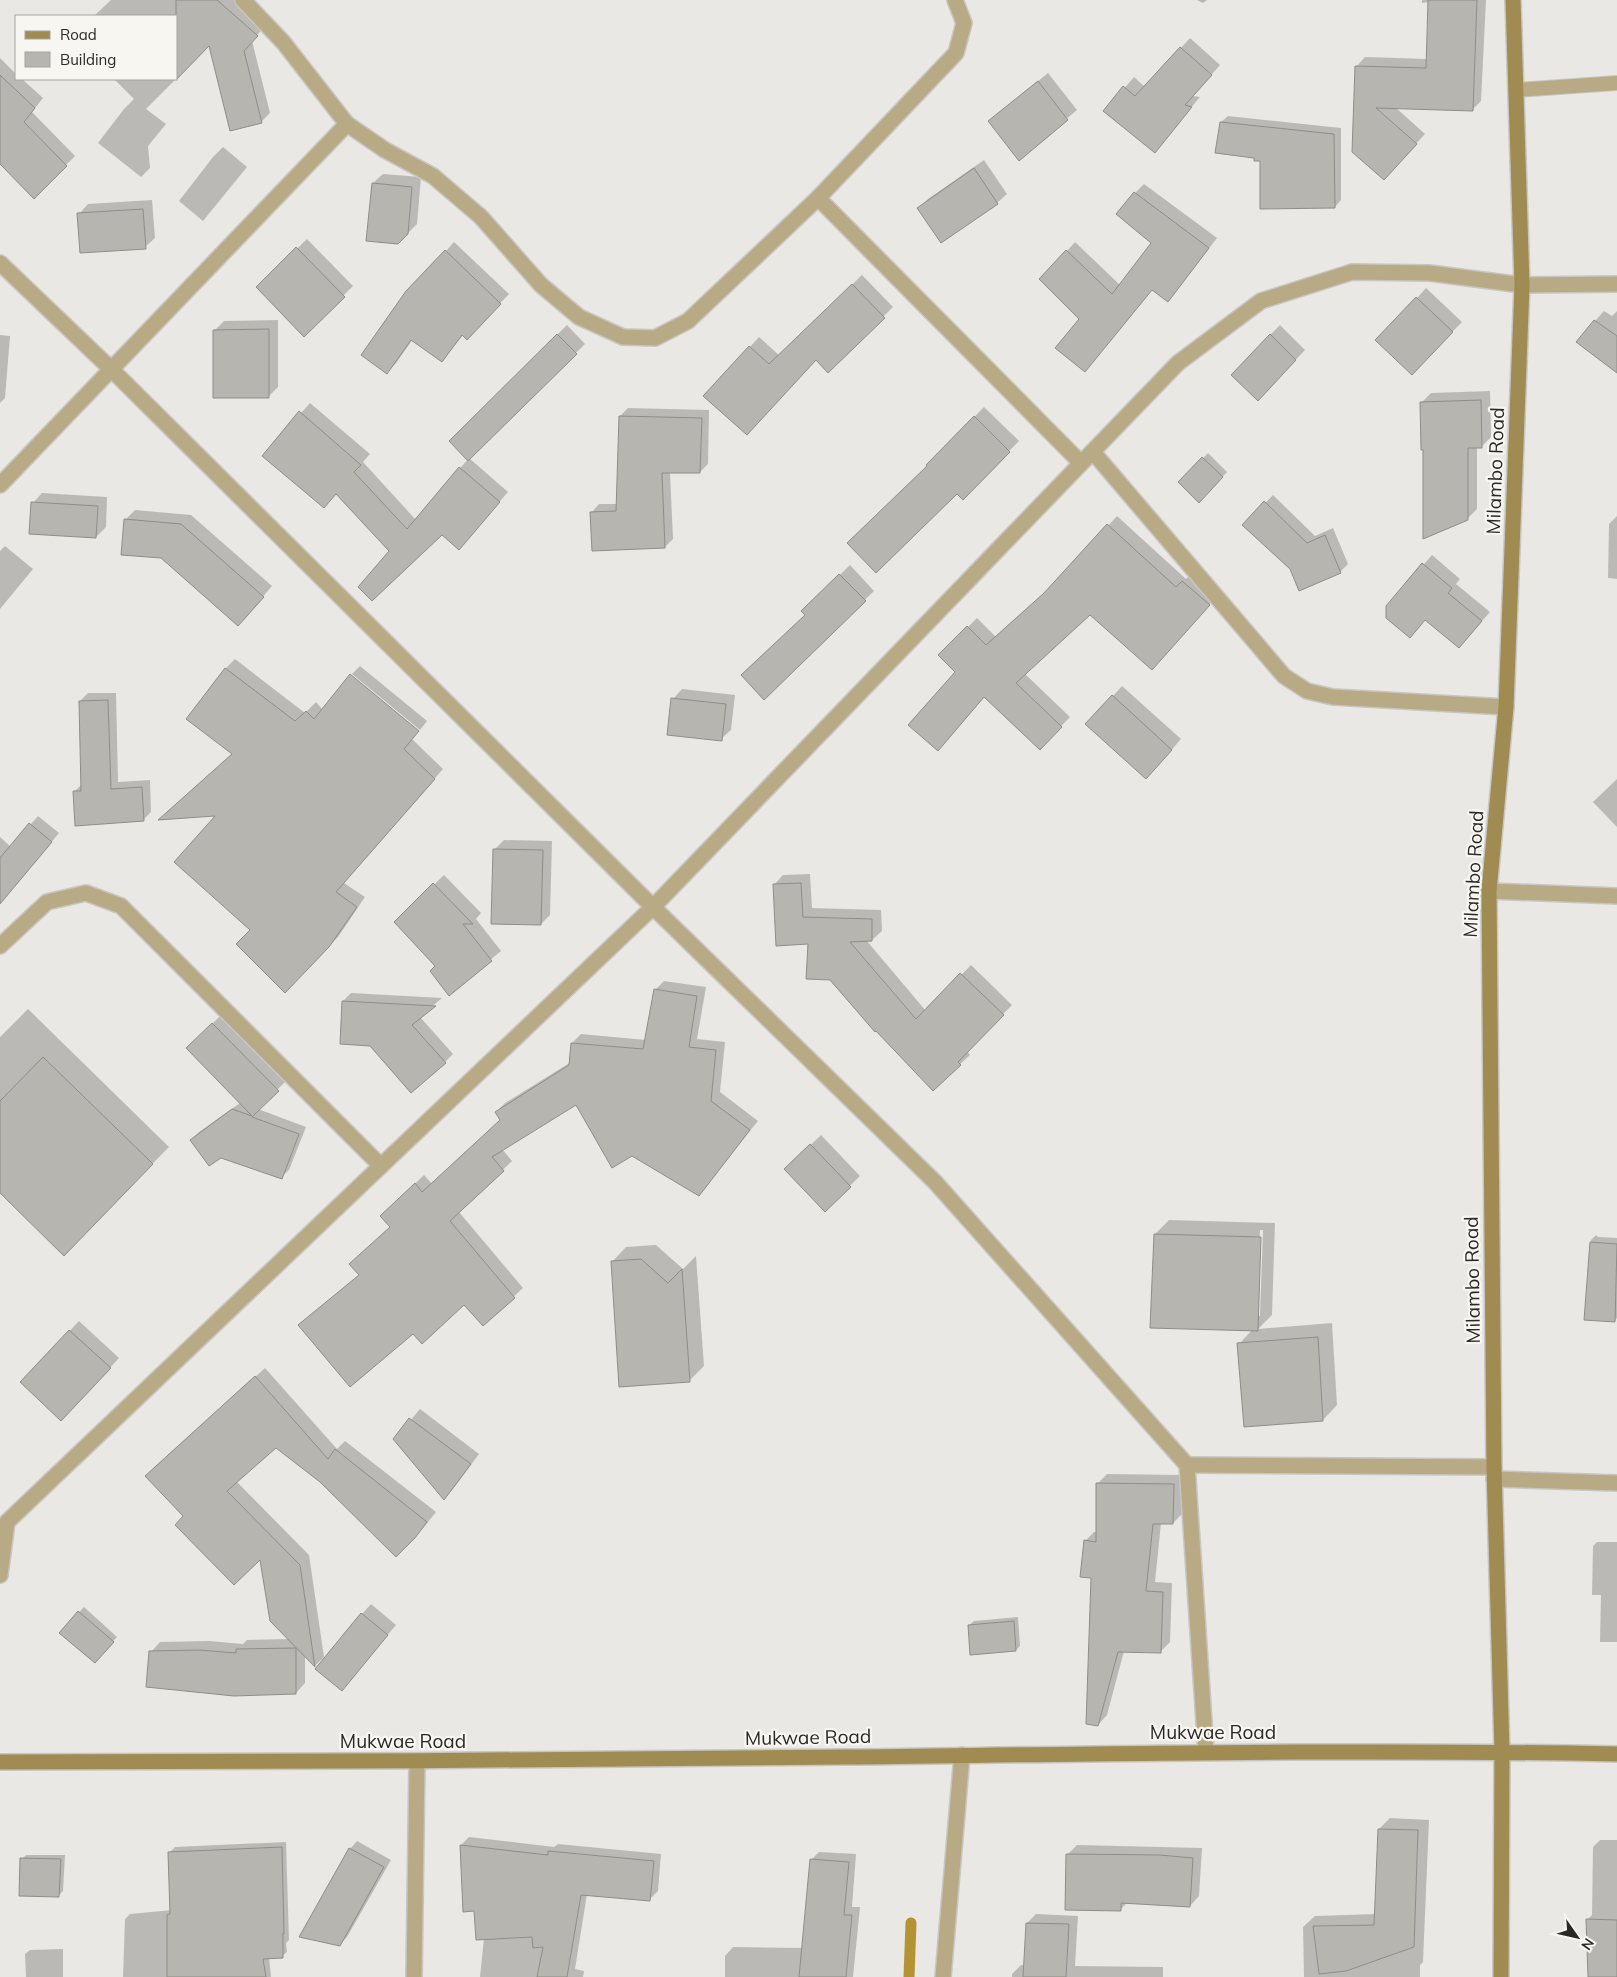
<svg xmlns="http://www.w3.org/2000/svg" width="1617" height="1977" font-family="Mulish,sans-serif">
	<rect width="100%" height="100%" fill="#eae8e4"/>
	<g fill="#0003" fill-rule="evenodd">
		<polygon points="111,0 235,0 265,26 252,41 270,113 261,122 210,44 176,16 94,16"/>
		<polygon points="1197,0 1207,0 1203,3"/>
		<polygon points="1422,0 1486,0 1481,101 1472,110 1395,107 1425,134 1393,169 1356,67 1365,57 1428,59 1429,2 1422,3"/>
		<polygon points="1190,38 1220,65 1193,96 1200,97 1155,151 1105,111 1134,77 1145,87"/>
		<polygon points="0,58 16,74 16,79 22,79 43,98 32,112 75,156 34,197 0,162"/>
		<polygon points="1048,73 1077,110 1019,159 989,121"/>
		<polygon points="114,79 176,79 146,109 166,124 148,146 150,168 141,177 98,143 124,109 134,99"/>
		<polygon points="1228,116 1341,128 1341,200 1335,207 1255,157 1221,122"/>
		<polygon points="223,147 247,167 203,221 179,201 213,157"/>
		<polygon points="984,160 1007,194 997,203 919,208 928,199"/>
		<polygon points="383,174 421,177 417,224 398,243 373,183"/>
		<polygon points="1144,184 1217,238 1176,291 1168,300 1153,289 1081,319 1067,251 1075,242 1120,285 1152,243 1135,193"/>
		<polygon points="152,200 155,238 145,247 79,214 88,204"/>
		<polygon points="307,239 353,286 304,335 258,287"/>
		<polygon points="454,242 509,294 475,329 463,335 442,361 413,339 396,363 387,372 446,251"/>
		<polygon points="862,275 893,307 828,371 816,358 705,396 759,337 779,355"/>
		<polygon points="1426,288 1462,322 1421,364 1417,298"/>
		<polygon points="1604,311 1612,316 1617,311 1617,371 1595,321"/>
		<polygon points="278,320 278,387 269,396 214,331 224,321"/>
		<polygon points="567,325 585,344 469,458 508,492 468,538 442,534 390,551 337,493 264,455 310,403 370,454 363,462 416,520 468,459 450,441"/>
		<polygon points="1280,325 1305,350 1267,390 1270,335"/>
		<polygon points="0,335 10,336 5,398 0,403"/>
		<polygon points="1490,391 1491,437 1482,446 1477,447 1477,509 1467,519 1425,448 1421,403 1431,393"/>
		<polygon points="984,407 1019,441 963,498 928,465"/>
		<polygon points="628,408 709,410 708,464 700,472 670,472 673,539 665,547 592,512 599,504 618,504 620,416"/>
		<polygon points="1208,453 1227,472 1199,501 1180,482"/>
		<polygon points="42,493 107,497 106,527 96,537 33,503"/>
		<polygon points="1273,495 1315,536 1333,528 1348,564 1340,572 1291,569 1244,525"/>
		<polygon points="135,510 191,515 272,586 247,615 126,519"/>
		<polygon points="1117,516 1186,579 1192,573 1218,595 1161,659 1090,614 1024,673 1070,717 1040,748 985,696 947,740 957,672 968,627 977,618 996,637 1050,589"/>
		<polygon points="1617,516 1617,579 1608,578 1609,524"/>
		<polygon points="5,546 33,569 0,609 0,551"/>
		<polygon points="1432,555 1460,579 1456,584 1490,612 1459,647 1426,619 1387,607"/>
		<polygon points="850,565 874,591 764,698 807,615 803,611"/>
		<polygon points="235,659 305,713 316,702 323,710 412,739 443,769 344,883 365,897 338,937 285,991 252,930 218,815 233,753 187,719 226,668"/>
		<polygon points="360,666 427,721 420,730 352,674"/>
		<polygon points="1122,686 1181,739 1156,768 1113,696"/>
		<polygon points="682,689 735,695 731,730 721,739 673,699"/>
		<polygon points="88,693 116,693 118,782 150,780 151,812 143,820 74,792 82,784 80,701"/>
		<polygon points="1617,779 1617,827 1593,802"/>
		<polygon points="38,816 59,833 11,891 0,896 0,837 11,847"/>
		<polygon points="504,840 552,841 550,915 541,924 494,850"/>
		<polygon points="810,874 812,908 881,910 882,931 872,940 866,940 926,1011 971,965 1012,1005 967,1051 970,1055 933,1089 809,943 774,885 783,875"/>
		<polygon points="444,875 481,913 476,919 501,951 449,994 436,966 395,922"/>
		<polygon points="664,981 706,987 697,1039 725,1042 720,1092 758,1121 698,1194 576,1103 502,1149 512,1161 459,1212 523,1288 483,1325 464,1304 413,1333 309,1316 360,1274 391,1226 391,1207 424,1175 432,1184 501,1120 496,1112 505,1103 571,1062 572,1043 581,1034 646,1040 655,990"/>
		<polygon points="351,993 442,998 420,1017 453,1054 445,1062 343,1001"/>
		<polygon points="28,1009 169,1147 80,1237 0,1191 0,1037"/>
		<polygon points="220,1016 285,1082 258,1109 306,1127 289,1170 281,1177 221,1156 191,1140 199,1132 240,1103 188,1048"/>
		<polygon points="821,1135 860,1176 825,1210 786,1169"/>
		<path d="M1169 1220 1275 1223 1272 1315 1258 1329 1332 1323 1337 1405 1323 1420 1239 1344 1253 1329 1155 1234ZM1260 1230H1263L1260 1316H1257Z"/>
		<polygon points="1596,1235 1598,1237 1617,1238 1617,1318 1614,1321 1586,1318 1591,1240"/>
		<polygon points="656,1245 683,1269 696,1256 704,1366 690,1380 612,1262 626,1247"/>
		<polygon points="79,1321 119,1358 71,1410 22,1382"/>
		<polygon points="265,1368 337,1449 345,1441 436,1512 424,1527 396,1555 321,1481 276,1446 236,1481 309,1555 324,1657 315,1666 305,1655 305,1683 296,1693 151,1652 160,1642 209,1641 243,1644 247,1640 289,1639 261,1557 185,1516 156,1466"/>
		<polygon points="420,1409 479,1454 453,1489 444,1498 395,1439"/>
		<polygon points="1107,1474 1183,1475 1182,1514 1173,1523 1161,1523 1155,1582 1172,1583 1170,1642 1160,1652 1124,1651 1107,1715 1098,1725 1092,1577 1085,1541 1094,1532 1097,1532 1097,1484"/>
		<polygon points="1597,1542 1617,1542 1617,1642 1600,1642 1601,1595 1592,1595 1593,1546"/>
		<polygon points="371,1604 396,1625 342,1689 362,1614"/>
		<polygon points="84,1607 117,1637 99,1657 61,1632"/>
		<polygon points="1018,1617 1020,1646 1016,1650 969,1625 974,1621"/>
		<polygon points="1390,1818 1429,1820 1423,1962 1420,1965 1420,1977 1304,1977 1303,1927 1315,1916 1376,1914 1379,1829"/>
		<polygon points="469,1837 554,1847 558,1844 661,1854 658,1891 650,1899 587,1894 575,1969 584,1971 583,1977 480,1977 484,1938 475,1910 461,1845"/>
		<polygon points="1600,1840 1617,1840 1617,1977 1590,1977 1588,1919 1592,1915 1593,1847"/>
		<polygon points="357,1841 391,1860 347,1937 339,1945 350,1849"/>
		<polygon points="286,1842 289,1940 286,1943 287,1952 281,1957 269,1957 271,1977 123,1977 125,1919 130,1914 172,1910 170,1852 175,1847"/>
		<polygon points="1077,1845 1202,1848 1199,1896 1190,1906 1128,1902 1120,1910 1067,1855"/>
		<polygon points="819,1852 856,1854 852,1907 860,1907 853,1977 725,1977 725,1956 733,1947 803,1948 811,1860"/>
		<polygon points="26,1855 65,1855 63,1891 59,1895 22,1859"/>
		<polygon points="1036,1914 1078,1916 1075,1966 1163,1967 1163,1977 1012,1977 1012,1974 1021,1965 1025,1965 1027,1923"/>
		<polygon points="63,1949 63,1977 26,1977 25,1954 30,1950"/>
	</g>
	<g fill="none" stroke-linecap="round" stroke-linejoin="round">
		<polyline stroke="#b39334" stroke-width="11" points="909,1977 911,1923"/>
	</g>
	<g fill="#b6b5b0" stroke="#8f8d89">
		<polygon points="176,0 217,0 258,36 244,51 262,123 230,131 209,46 176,80"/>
		<polygon points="1428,0 1477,0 1473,111 1376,108 1417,144 1384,180 1352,152 1355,66 1426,68"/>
		<polygon points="1180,47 1212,75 1185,105 1192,107 1155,153 1103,111 1123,86 1135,96"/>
		<polygon points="0,75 35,108 24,122 67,166 34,199 0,164"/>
		<polygon points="1038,81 1068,120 1019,161 988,121"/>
		<polygon points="1220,122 1334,134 1335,208 1260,209 1260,161 1254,161 1254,158 1215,153"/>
		<polygon points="974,168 998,204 941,243 917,208"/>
		<polygon points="372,183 412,187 408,234 398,244 366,241"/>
		<polygon points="1134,192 1209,248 1168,302 1152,290 1085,372 1055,348 1079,319 1039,279 1066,250 1112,294 1151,243 1116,214"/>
		<polygon points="143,209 146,249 80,253 77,213"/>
		<polygon points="296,247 345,297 304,337 256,287"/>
		<polygon points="445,250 501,304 467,340 462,335 442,362 411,340 387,374 361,355 406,291"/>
		<polygon points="852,284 885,318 828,373 816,360 747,435 703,396 749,346 769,364"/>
		<polygon points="1416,297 1453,332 1412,375 1375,340"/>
		<polygon points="1594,320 1617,336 1617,373 1576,342"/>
		<polygon points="269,329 269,398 213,398 213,330"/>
		<polygon points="557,334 577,354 468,461 449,441"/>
		<polygon points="1270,334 1296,360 1258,401 1231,375"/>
		<polygon points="1481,400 1482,448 1468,448 1468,520 1423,539 1423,450 1421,450 1420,402"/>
		<polygon points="299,411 361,465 354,472 407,529 459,467 500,502 459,550 442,535 372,601 358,587 389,551 336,494 324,508 262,456"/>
		<polygon points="619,416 702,418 700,473 662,473 665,548 592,551 590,512 616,511"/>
		<polygon points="974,416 1010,452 963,500 957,494 876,573 847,543 927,466 926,465"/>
		<polygon points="1202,457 1223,477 1199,503 1178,482"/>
		<polygon points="1264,501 1307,543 1325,535 1341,573 1299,591 1290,569 1242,525"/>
		<polygon points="31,502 98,506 96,538 29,534"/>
		<polygon points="124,519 181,524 264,597 238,626 161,558 121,555"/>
		<polygon points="1107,524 1176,587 1182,581 1210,605 1152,670 1090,615 1016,683 1062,727 1040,750 984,697 938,751 908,725 955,672 938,655 967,626 986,645 1044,593"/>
		<polygon points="1422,563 1452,588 1448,593 1482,621 1459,648 1425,620 1410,638 1386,618 1386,606"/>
		<polygon points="839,574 866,601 764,700 741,675 805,615 801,611"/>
		<polygon points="225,668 295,721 306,711 314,719 350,674 419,731 404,749 435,779 336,892 357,907 329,947 285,993 236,944 250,930 174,862 215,816 158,820 232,754 186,719"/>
		<polygon points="1112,695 1172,750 1146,779 1085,724"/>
		<polygon points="671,698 726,704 722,741 667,735"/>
		<polygon points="108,700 111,789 142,787 144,821 75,826 73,791 81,791 79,701"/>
		<polygon points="29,823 52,842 0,904 0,858"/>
		<polygon points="493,849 543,850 541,925 491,924"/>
		<polygon points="433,883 473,924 463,924 492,961 449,996 430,971 435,966 394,922"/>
		<polygon points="801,883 803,917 872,919 872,941 850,942 916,1019 960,973 1004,1015 958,1062 961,1065 933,1091 876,1031 875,1032 830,980 806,979 808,944 776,946 773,884"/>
		<polygon points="654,989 697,996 689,1047 716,1050 711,1101 750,1130 699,1196 632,1156 612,1168 576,1105 492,1157 504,1171 450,1221 515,1298 483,1326 464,1305 422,1344 413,1334 350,1387 298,1325 359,1275 349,1264 390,1227 380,1216 415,1183 422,1192 500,1120 495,1112 569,1065 571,1043 643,1049"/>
		<polygon points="342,1001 436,1006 412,1025 446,1063 411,1093 370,1046 340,1044"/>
		<polygon points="212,1023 279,1091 252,1117 299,1134 282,1179 221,1158 209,1166 190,1140 232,1109 252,1116 186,1048"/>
		<polygon points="43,1057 153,1164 64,1256 0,1193 0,1101"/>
		<polygon points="810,1144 851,1187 825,1212 784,1169"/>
		<polygon points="1154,1234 1261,1237 1258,1331 1150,1328"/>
		<polygon points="1590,1242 1617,1244 1615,1322 1584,1320"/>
		<polygon points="641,1259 668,1283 682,1269 690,1382 619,1387 611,1261"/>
		<polygon points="69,1330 111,1368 61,1421 20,1382"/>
		<polygon points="1318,1337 1323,1421 1244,1427 1237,1343"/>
		<polygon points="255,1376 328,1459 335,1449 427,1522 415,1538 396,1557 320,1482 276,1448 227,1491 300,1565 315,1667 270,1621 260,1560 234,1585 175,1525 183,1516 145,1476"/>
		<polygon points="409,1418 471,1464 444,1500 393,1439"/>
		<polygon points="1096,1483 1174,1484 1173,1524 1153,1524 1146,1591 1163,1592 1161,1653 1118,1652 1098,1726 1086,1724 1091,1578 1080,1577 1084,1540 1096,1542"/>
		<polygon points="78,1611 114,1642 95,1663 59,1633"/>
		<polygon points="361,1613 388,1635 342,1691 315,1669"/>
		<polygon points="1014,1621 1016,1651 970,1655 968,1625"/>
		<polygon points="296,1648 296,1694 234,1696 146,1687 149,1651 199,1650 236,1653 236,1649"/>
		<polygon points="1378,1829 1418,1830 1414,1947 1346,1971 1319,1974 1313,1926 1374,1925"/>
		<polygon points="460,1845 548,1855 548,1851 654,1861 650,1901 581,1895 567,1977 537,1977 543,1947 533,1948 532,1937 476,1940 474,1911 463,1912"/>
		<polygon points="282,1847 284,1934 283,1933 283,1958 263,1959 266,1977 167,1977 167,1915 170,1914 168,1852"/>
		<polygon points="349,1848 384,1867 340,1946 299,1937"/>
		<polygon points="1066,1854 1160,1855 1193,1858 1190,1907 1121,1903 1121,1911 1065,1910"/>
		<polygon points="20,1858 61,1859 59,1897 19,1896"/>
		<polygon points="810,1859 849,1862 844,1915 852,1915 846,1977 799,1977"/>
		<polygon points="1586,1919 1617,1920 1617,1977 1588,1977"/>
		<polygon points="1026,1923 1069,1924 1066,1977 1023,1977"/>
	</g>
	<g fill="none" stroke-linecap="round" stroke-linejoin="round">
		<defs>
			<polyline id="lane" points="1516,90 1617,83"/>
			<g id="street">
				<polyline points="243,0 283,42 347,124 385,150 433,176 481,217 541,285 579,317 623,337 655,338 688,321 818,198 956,53 964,23 955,0"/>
				<polyline points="818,198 1081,463"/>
				<polyline points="0,263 111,369 653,907 935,1182 1187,1465 1206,1752"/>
				<polyline points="1093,452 1284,676 1307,691 1333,697 1506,707"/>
				<polyline points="0,485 347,124"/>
				<polyline points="1489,891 1617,896"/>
				<polyline points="0,946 47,902 86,893 121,906 381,1166"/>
				<polyline points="1187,1465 1494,1467"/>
				<polyline points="1494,1479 1617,1483"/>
				<polyline points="0,1575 7,1522 653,907 1178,363 1261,301 1352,272 1429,273 1522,285 1617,284"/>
				<polyline points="414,1977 417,1761"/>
				<polyline points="943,1977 962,1755"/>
			</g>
			<g id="secondary">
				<path d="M0 1762C282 1761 563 1761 845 1757 1102 1754 1360 1749 1617 1754"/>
				<polyline points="1501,1977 1502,1752 1494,1467 1489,891 1506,707 1522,285 1513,0"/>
			</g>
		</defs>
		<use href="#lane" stroke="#c7c6c2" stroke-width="16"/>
		<use href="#street" stroke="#c7c6c2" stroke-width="18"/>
		<use href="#secondary" stroke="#c7c6c2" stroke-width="18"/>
		<use href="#lane" stroke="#b8aa85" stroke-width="14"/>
		<use href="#street" stroke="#b8aa85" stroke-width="15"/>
		<use href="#secondary" stroke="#a08b52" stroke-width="15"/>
	</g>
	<g text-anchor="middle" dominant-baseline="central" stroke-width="4.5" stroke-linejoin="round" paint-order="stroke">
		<g font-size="19" fill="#2a2928" stroke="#f7f6f1">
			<text transform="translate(1495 471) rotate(-88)">Milambo Road</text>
			<text transform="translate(1473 874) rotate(-87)">Milambo Road</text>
			<text transform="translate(1472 1280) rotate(-91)">Milambo Road</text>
			<text x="1213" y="1732">Mukwae Road</text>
			<text transform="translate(808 1737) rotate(-1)">Mukwae Road</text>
			<text x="403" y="1741">Mukwae Road</text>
		</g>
	</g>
	<rect x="15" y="15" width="162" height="65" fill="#f7f6f1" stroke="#a5a4a1"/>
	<rect x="25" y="31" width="25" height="8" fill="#a08b52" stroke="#a5a4a1"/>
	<text x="60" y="40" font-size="15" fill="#2a2928">Road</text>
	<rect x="25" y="52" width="25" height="15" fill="#b6b5b0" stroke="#a5a4a1"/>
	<text x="60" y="65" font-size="15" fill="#2a2928">Building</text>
	<g transform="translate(1577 1937) rotate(124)" stroke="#f7f6f1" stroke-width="4" paint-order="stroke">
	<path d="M0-4L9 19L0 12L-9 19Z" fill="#2a2928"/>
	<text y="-8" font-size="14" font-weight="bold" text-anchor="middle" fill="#2a2928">N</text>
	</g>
</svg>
